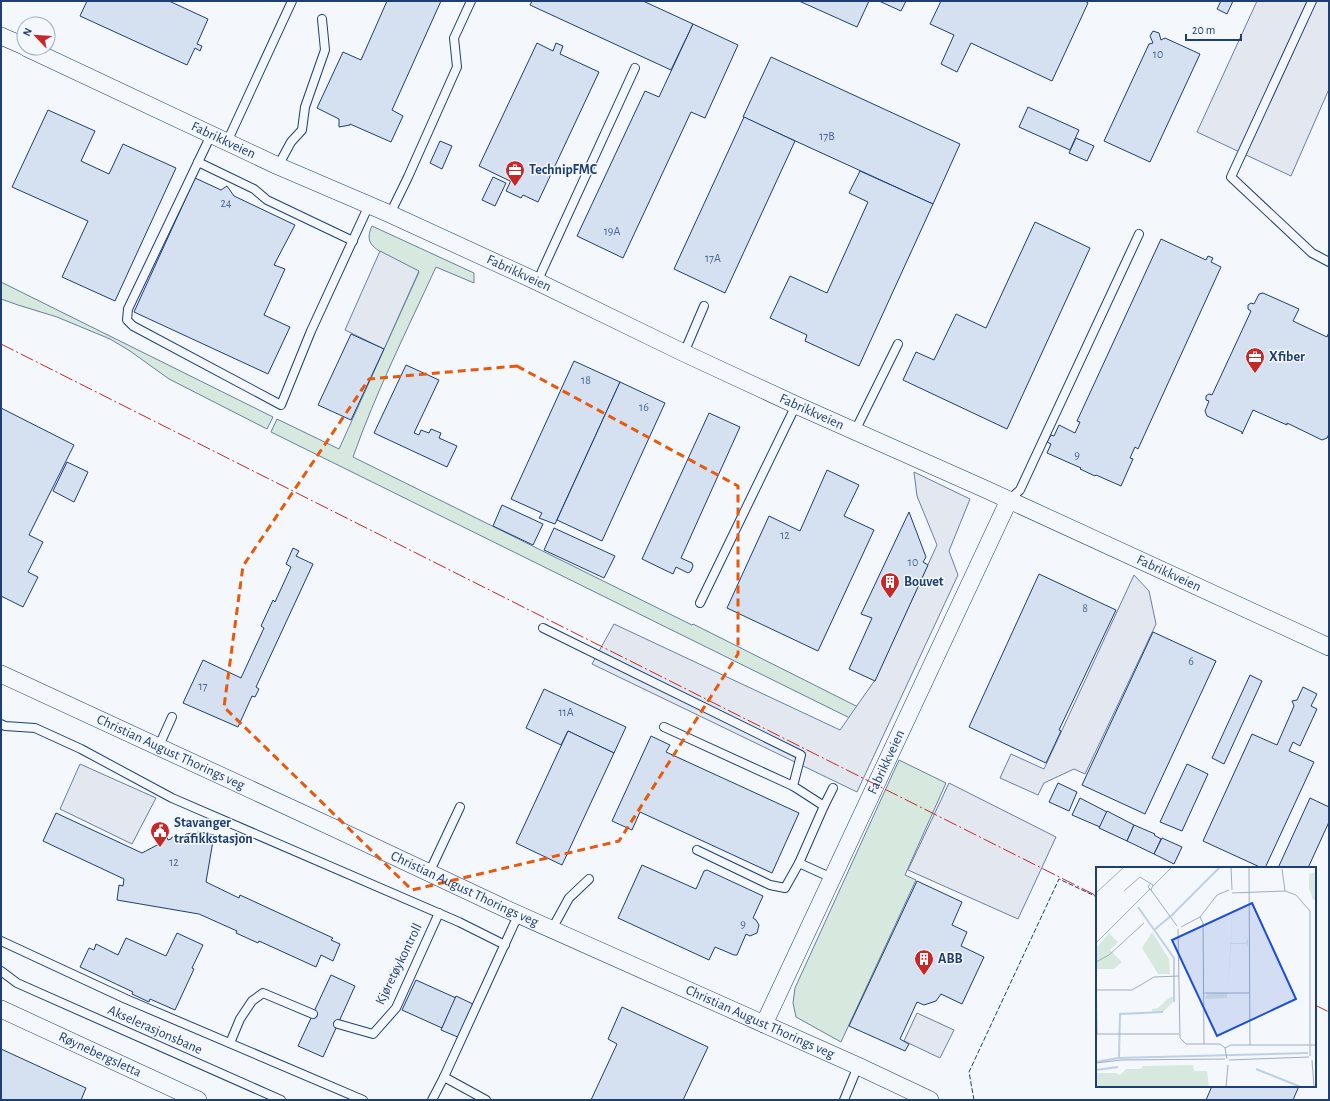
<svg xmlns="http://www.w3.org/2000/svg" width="1330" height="1101" font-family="'Alegreya Sans',sans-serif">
	<rect width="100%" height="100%" fill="#f4f7fb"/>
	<g fill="#d7e8df" stroke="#687fa3">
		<path d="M372 226 474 273V283L436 267C407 330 376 392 353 457L692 625 693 624 872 714 868 727 271 432 277 419 339 449 419 272C409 266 380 254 373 246 367 240 369 232 372 226Z"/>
		<polygon points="1,282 273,417 267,429 169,379 130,351 110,339 57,317 18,305 1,299"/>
		<polygon points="899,760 946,783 905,875 916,880 841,1042 796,1017 793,1003 795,988"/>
	</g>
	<g fill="#e3e8f0" stroke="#687fa3">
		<polygon points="1257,1 1329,1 1329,89 1291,176 1197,132"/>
		<polygon points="380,251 419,271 384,349 345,330"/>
		<polygon points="914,472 970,499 949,551 958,575 857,792 592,664 614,624 840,730 875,680 937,545 917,496"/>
		<polygon points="1134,575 1149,591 1156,624 1085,774 1074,769 1044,783 1038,795 1000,778 1011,754 1044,769"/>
		<polygon points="80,764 156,798 132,844 60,809"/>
		<polygon points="949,783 1056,837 1018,919 908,870"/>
		<polygon points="917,1013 954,1030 940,1058 904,1041"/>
	</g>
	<g fill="#d5e0f0" stroke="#1d3f73">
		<polygon points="87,1 169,1 208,19 197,44 202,46 200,51 195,48 187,65 80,16"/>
		<polygon points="387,1 441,1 392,110 403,116 391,142 350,124 350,125 339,127 339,119 317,108 343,52 361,60"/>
		<polygon points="532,1 643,1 693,24 671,70 530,5"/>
		<polygon points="799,1 869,1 857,27"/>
		<polygon points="879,1 906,1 901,11"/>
		<polygon points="941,1 1085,1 1088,3 1052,81 971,43 957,72 941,64 954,35 930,24"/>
		<polygon points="1221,1 1233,1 1227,14 1217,9"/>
		<polygon points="693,24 738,45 705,118 691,112 623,258 577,236 645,91 659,97"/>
		<polygon points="1153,31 1159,33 1161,40 1165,38 1200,54 1150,162 1104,141 1149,44 1153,43 1150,36"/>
		<polygon points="537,43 553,51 556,43 563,46 560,54 599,72 538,202 523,195 521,198 506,191 513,176 510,181 479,166"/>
		<polygon points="771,57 960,144 933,204 743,117"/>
		<polygon points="1028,107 1079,130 1070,150 1019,127"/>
		<polygon points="48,110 95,131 81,161 109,174 123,144 176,168 115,301 62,277 88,221 12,187"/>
		<polygon points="744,117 795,141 725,293 674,269"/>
		<polygon points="1076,138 1094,146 1087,161 1069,153"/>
		<polygon points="440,141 452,146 442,169 430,163"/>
		<polygon points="860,171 933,204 859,366 805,341 807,335 770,318 790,276 827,293 868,202 849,193"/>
		<polygon points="493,177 506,183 495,206 482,200"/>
		<polygon points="195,178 221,190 227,186 234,196 295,225 274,265 285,269 264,315 290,327 268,374 134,312"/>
		<polygon points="1035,222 1090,248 1007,429 903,380 916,352 934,360 956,314 986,328"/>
		<polygon points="1161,239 1206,260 1208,256 1213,258 1211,262 1221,267 1138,449 1135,447 1130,458 1133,459 1121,486 1096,475 1095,476 1080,469 1081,468 1047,453 1051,444 1047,442 1051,435 1054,436 1059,425 1075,433 1080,422 1077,421"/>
		<polygon points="1263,293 1299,309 1293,321 1327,337 1329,332 1329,434 1327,438 1322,440 1287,423 1287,425 1253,410 1242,434 1242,432 1207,416 1205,411 1209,401 1206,400 1206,396 1209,394 1212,395 1251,311 1248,309 1248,305 1251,303 1254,304 1259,294"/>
		<polygon points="351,334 384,349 351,420 318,405"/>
		<polygon points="574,361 620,382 555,524 539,518 542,513 511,499"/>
		<polygon points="406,365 439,380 414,433 419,435 421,430 429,433 431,429 441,433 439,438 457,446 447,467 374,433"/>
		<polygon points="620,382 665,403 602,541 557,520"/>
		<polygon points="1,408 74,445 29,535 43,542 28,572 38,577 23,607 1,596"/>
		<polygon points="709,413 740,427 681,558 692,563 693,566 691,571 688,573 676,567 673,574 642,559"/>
		<polygon points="67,462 88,472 74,502 53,491"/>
		<polygon points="827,470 859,485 844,516 874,530 818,651 727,608 769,516 800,531"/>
		<polygon points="502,505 543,524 533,545 493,526"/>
		<polygon points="909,512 926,557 923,562 928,565 875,681 849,669 872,618 861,614"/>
		<polygon points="554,528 615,556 604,578 544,550"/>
		<polygon points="293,548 299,551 296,556 313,564 256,687 259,689 255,697 252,696 238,727 183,703 203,660 241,678 264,628 261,626 273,600 275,602 291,567 286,564"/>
		<polygon points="1039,574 1116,610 1059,730 1061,731 1046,763 969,727"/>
		<polygon points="1153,632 1216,661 1145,814 1082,785"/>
		<polygon points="1250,675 1262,681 1224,764 1212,758"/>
		<polygon points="1303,687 1317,694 1311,706 1317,709 1300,746 1293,742 1289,751 1314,762 1265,868 1262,868 1203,841 1252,734 1277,745 1294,706 1292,701 1297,700"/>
		<polygon points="544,689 626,727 614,753 568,731 561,745 526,728"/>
		<polygon points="568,731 614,753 562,865 516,843"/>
		<polygon points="651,736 670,745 666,752 799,813 772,873 640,812 632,830 612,821"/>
		<polygon points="1187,764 1208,774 1182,831 1160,822"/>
		<polygon points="1058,783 1077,792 1069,811 1049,802"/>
		<polygon points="1080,798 1107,812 1100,827 1072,815"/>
		<polygon points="1310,798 1329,807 1329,822 1308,868 1278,868"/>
		<polygon points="1107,811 1134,825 1127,841 1099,828"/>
		<polygon points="56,813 142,853 161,843 158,834 165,832 168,840 171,839 172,837 185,836 186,834 200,832 214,835 206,882 239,898 240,895 333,938 331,940 340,944 333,961 321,955 316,967 259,941 258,943 236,933 237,931 199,914 117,900 119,885 123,886 124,879 43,841"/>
		<polygon points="1134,825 1155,834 1154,835 1161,839 1154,854 1127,841"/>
		<polygon points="1162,838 1182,847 1174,864 1154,854"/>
		<polygon points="642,865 696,889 704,871 707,870 763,896 753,918 756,920 759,925 757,933 750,936 746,934 737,955 734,955 715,947 709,960 618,918"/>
		<polygon points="917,881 962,902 952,925 967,932 961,946 984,957 962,1004 941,994 936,1001 924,1005 917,1002 900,1039 909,1044 905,1051 849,1026"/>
		<polygon points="177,933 203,945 192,968 194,969 175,1010 150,999 149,1002 132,994 133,992 80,967 89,948 94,950 96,944 118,955 126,938 166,956"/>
		<polygon points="331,975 355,986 323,1057 298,1046"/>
		<polygon points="416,980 456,998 442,1028 402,1010"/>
		<polygon points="456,996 475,1005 460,1038 441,1030"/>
		<polygon points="622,1007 708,1047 683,1100 591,1100 617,1044 608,1039"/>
		<polygon points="1,1049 86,1088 81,1100 1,1100"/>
		<polygon points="1212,1086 1299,1086 1293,1100 1206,1100"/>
	</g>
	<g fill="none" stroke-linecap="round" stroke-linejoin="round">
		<defs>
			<g id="service">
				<polyline points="1312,1 1231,177 1312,253 1329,262"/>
				<polyline points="211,135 128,309 127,320 133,326 281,405 311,331 369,205"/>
				<polyline points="227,142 292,1"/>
				<polyline points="198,162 254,189 267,200 353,241"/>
				<polyline points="278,166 291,142 302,130 305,107 325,50 322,19"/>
				<polyline points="390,214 408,177 457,67 454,38 471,1"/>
				<polyline points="538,282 542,271 635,68"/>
				<polyline points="684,353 704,306"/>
				<polyline points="855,431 898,344"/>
				<polyline points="1009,500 1020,490 1139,234"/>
				<polyline points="700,603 796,405"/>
				<polyline points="543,628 801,755 793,786 824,806 799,863"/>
				<polyline points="1,724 5,726 35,728 81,749 172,798 459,922 505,945"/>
				<polyline points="664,727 793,786"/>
				<polyline points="158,748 172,717"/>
				<polyline points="824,806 833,788"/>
				<polyline points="697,850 770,885 785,888 799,863 832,878"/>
				<polyline points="429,873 460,807"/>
				<polyline points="552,929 569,898 589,879"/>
				<polyline points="1,941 126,999 363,1100"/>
				<polyline points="1,971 17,983 281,1100"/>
				<polyline points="338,1024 373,1034 396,1008 439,913"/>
				<polyline points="230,1043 240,1019 252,1001 263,993 313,1014"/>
				<polyline points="444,1077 486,1100"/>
				<polyline points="432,1100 444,1077 514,924 520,915"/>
				<polyline points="844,1100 858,1066"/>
			</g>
			<g id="minor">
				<polyline points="1,36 24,46"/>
				<path id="s1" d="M27 48 278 166 390 214 538 282 684 353 796 405 985 489 1329 647"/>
				<path id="s2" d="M1 674 334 828 504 908 858 1066 930 1100"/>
				<path id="s3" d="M1 1009 198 1100"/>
				<path id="s4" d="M764 1024 1009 500"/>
			</g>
		</defs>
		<use href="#service" stroke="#1d3f73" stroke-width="10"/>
		<use href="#minor" stroke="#1d3f73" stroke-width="18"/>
		<use href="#service" stroke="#f4f7fb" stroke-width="8"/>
		<use href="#minor" stroke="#f4f7fb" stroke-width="17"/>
		<polyline stroke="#1d3f73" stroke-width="1" stroke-dasharray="5 2" stroke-linecap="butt" points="974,1100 969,1072 1059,879 1097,897"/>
		<g stroke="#c62828" stroke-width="1" stroke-dasharray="14 3 2 3" stroke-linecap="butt">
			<polyline points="1,344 1097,896"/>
			<polyline points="1315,1005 1329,1012"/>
		</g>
	</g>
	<path fill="none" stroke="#e8590c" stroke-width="3" stroke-dasharray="8 5" stroke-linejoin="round" d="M517 366 738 486V654L619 841 412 890 224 707 243 566 369 379Z"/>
	<defs>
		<symbol id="office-pin" viewBox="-11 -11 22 30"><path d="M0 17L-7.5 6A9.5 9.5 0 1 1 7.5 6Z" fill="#c62828" stroke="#f4f7fb"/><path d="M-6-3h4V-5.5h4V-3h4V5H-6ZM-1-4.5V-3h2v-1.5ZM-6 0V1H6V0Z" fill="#fff"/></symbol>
		<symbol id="building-pin" viewBox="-11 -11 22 30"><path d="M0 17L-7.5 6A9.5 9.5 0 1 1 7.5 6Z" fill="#c62828" stroke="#f4f7fb"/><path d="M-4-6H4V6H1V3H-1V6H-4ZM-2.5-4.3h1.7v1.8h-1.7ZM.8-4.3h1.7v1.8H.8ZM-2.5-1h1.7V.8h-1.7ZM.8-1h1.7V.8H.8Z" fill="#fff"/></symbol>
		<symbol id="civic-pin" viewBox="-11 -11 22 30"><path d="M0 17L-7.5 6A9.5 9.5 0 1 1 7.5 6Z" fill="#c62828" stroke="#f4f7fb"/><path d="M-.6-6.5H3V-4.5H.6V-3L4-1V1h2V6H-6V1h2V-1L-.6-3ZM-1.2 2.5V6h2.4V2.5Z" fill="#fff"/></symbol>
	</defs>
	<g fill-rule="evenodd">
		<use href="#office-pin" x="504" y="159" width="22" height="30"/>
		<use href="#office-pin" x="1244" y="346" width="22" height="30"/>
		<use href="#building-pin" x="879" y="571" width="22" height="30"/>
		<use href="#civic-pin" x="149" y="820" width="22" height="30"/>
		<use href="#building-pin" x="913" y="948" width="22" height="30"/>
	</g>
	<g text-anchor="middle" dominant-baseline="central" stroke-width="3" stroke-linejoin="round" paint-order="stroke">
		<g font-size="12" fill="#4b6792">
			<text x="1158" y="54">10</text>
			<text x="827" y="136">17B</text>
			<text x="226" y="203">24</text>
			<text x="612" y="231">19A</text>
			<text x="713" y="258">17A</text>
			<text x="586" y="380">18</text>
			<text x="644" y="407">16</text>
			<text x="1077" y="455">9</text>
			<text x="785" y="535">12</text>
			<text x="913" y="562">10</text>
			<text x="1085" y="608">8</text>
			<text x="1191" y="661">6</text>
			<text x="203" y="686">17</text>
			<text x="566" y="712">11A</text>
			<text x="174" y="862">12</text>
			<text x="743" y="924">9</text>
		</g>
		<g font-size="14" fill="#1d3f73" stroke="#f4f7fb">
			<text stroke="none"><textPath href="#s1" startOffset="217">Fabrikkveien</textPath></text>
			<text stroke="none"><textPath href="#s1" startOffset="541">Fabrikkveien</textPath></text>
			<text stroke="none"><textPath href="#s1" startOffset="865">Fabrikkveien</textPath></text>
			<text stroke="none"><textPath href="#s1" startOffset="1257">Fabrikkveien</textPath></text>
			<text stroke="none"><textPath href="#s2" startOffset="187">Christian August Thorings veg</textPath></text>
			<text stroke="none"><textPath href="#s4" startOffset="289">Fabrikkveien</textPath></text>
			<text stroke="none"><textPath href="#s2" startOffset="511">Christian August Thorings veg</textPath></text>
			<text transform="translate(399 964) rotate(-64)">Kjøretøykontroll</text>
			<text stroke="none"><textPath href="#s2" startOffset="835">Christian August Thorings veg</textPath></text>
			<text transform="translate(155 1030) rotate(24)">Akselerasjonsbane</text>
			<text stroke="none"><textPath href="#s3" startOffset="109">Røynebergsletta</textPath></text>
		</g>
		<g font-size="14" font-weight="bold" fill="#1d3f73" stroke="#f4f7fb" text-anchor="start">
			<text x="529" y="170">TechnipFMC</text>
			<text x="1269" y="357">Xfiber</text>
			<text x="904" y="582">Bouvet</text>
			<text x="174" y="823">Stavanger<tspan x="174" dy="16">trafikkstasjon</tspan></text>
			<text x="938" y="959">ABB</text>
		</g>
	</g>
	<g transform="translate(1096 867)">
		<rect width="220" height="220" fill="#f4f7fb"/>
		<path d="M220 5V33H217L213 21V7ZM137 28 135 76H150L152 71V80L151 77H135L132 123ZM56 65 73 92 74 107H62L46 81ZM13 66 22 75 14 83 26 95 18 102H0L1 80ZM131 126V131L109 132 111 127ZM74 130H77V135L67 145H56V142L62 141ZM97 198 98 204H111L113 220H0V206H20L24 208 30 202H45L47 199Z" fill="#d7e8df"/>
		<path fill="none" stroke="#bed0e5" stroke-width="2" d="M42 40 78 91V135M58 63 76 48 124 0M23 190 24 147 67 145M0 195 22 191 212 186M160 202 205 220M0 203 22 200"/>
		<path fill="none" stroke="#9eadc5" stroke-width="1" d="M135 0 136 23M153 0 154 178M186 2 189 24M57 19 76 0M55 23 81 59M28 24 44 10 57 18 55 23 52 20 54 17M189 24 200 28 214 44V189M0 26 28 0M136 26 189 24M104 50 107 56 108 177M85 60 104 50 121 28 133 23M82 62 84 171 90 177H124L129 181 131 192M0 76 54 22M0 95 13 88 48 56M0 98 1 167M0 123H36L58 110 83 109M108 126H153M0 167H83M129 181 135 178H220M133 193 213 190M216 193 218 220M0 196 25 193 129 192M130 220 132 198"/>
		<path fill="#1d4ed8" fill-opacity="0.15" stroke="#1d4ed8" stroke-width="2" d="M156 36 200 132 121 169 76 73Z"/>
		<rect width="220" height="220" fill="none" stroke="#1d3f73" stroke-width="2"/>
	</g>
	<rect width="1330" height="1101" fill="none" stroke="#1d3f73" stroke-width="4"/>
	<g transform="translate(36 36) rotate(295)"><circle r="19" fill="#f4f7fb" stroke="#9eadc5"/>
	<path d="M0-3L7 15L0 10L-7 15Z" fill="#c62828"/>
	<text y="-6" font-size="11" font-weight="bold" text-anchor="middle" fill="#1d3f73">N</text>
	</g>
	<path d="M1186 34v6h55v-6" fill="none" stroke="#1d3f73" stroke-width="2"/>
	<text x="1192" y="34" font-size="12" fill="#1d3f73" stroke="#f4f7fb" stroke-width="3" paint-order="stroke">20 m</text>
</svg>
